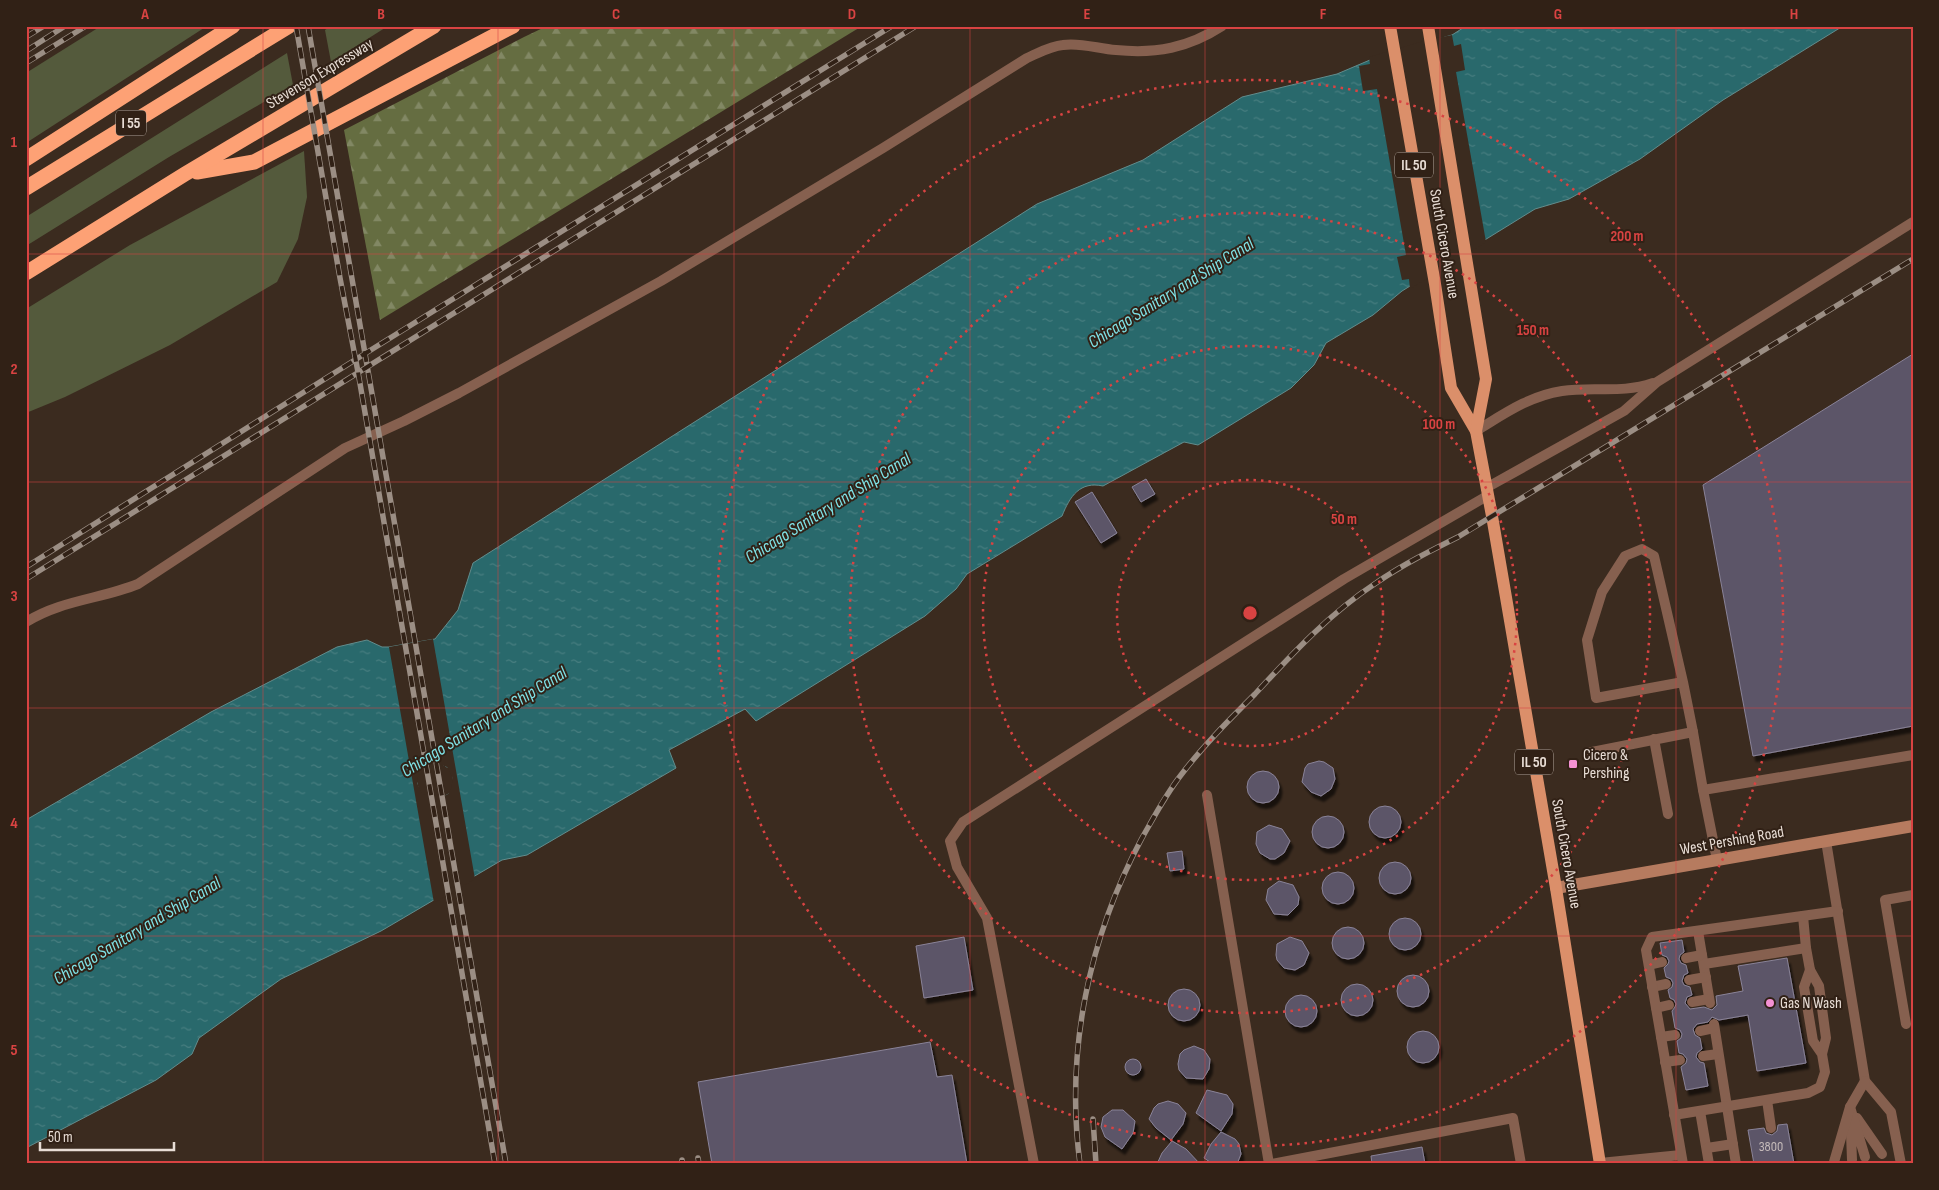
<svg xmlns="http://www.w3.org/2000/svg" width="1939" height="1190" font-family="'Sofia Sans Condensed',sans-serif">
	<defs>
		<pattern id="forest-firs" width="22" height="20" patternUnits="userSpaceOnUse" patternTransform="scale(1.25)"><rect width="22" height="20" fill="#656d41"/><path d="M5 1l3.5 6h-7zM16 11l3.5 6h-7z" fill="#828864"/></pattern>
		<pattern id="water-ripples" width="26" height="14" patternUnits="userSpaceOnUse" patternTransform="scale(1.25)"><rect width="26" height="14" fill="#29696c"/><path d="M2 4q2-2 4 0t4 0M15 11q2-2 4 0t4 0" fill="none" stroke="#487e80"/></pattern>
		<filter id="shadow"><feDropShadow dx="3" dy="5.5" stdDeviation="1" flood-color="#0009"/></filter>
	</defs>
	<rect width="100%" height="100%" fill="#3b2b1f"/>
	<g fill="#545a3c">
		<polygon points="101,26 207,26 26,143 26,73"/>
		<polygon points="331,26 388,26 331,62 325,30"/>
		<polygon points="287,53 293,85 169,157 26,246 26,217"/>
		<polygon points="304,151 307,197 298,239 277,282 170,345 65,397 26,413 26,309 130,245"/>
	</g>
	<polygon fill="url(#forest-firs)" points="547,26 862,26 380,320 344,130 524,37"/>
	<path fill="url(#water-ripples)" stroke="#628c8c" fill-rule="evenodd" d="M1466 26H1843L1723 100 1640 159 1569 199 1535 209 1402 291 1373 315 1326 343 1314 365 1291 388 1198 445 1184 442 1103 486C1080 481 1070 496 1062 516L967 574 956 589 925 616 756 721 745 709 669 750 676 768 527 855 502 860 381 931 281 979 199 1038 192 1054 156 1080 26 1148V820L211 712 337 647 367 640 382 647H389L435 639 458 610 473 563 1037 204 1143 160 1242 97 1337 74 1377 57 1452 35ZM436 760 453 771 454 790 438 801 420 795 415 776 429 761Z"/>
	<g fill="#3b2b1f" fill-rule="evenodd">
		<polygon points="1452,35 1454,46 1461,44 1465,70 1456,72 1486,242 1410,289 1409,279 1402,280 1397,257 1406,255 1377,89 1363,91 1359,66 1370,64 1369,57 1376,55 1427,40"/>
		<path d="M433 639 475 879 434 903 389 647ZM436 763 447 767 453 778 451 789 448 794 438 799H432L422 793 417 783 418 777 425 767Z"/>
	</g>
	<g fill="#5b5568" stroke="#8a8398" filter="url(#shadow)">
		<polygon points="1913,354 1913,726 1753,756 1703,485"/>
		<polygon points="1146,479 1155,494 1141,502 1132,487"/>
		<polygon points="1092,492 1117,533 1101,543 1075,502"/>
		<polygon points="1319,761 1324,762 1333,768 1335,779 1331,789 1321,796 1311,792 1302,782 1305,768 1308,764"/>
		<circle cx="1263" cy="787" r="16"/>
		<circle cx="1385" cy="822" r="16"/>
		<circle cx="1328" cy="832" r="16"/>
		<polygon points="1269,825 1282,829 1290,841 1284,853 1275,859 1270,859 1260,853 1256,844 1257,832"/>
		<polygon points="1182,851 1184,869 1170,871 1167,853"/>
		<circle cx="1395" cy="878" r="16"/>
		<circle cx="1338" cy="888" r="16"/>
		<polygon points="1279,881 1293,885 1299,897 1298,905 1288,915 1274,914 1266,900 1268,889"/>
		<circle cx="1405" cy="934" r="16"/>
		<circle cx="1348" cy="943" r="16"/>
		<polygon points="964,937 973,990 924,998 916,946"/>
		<polygon points="1290,937 1302,941 1309,953 1304,965 1295,970 1284,968 1277,960 1276,955 1277,944"/>
		<polygon points="1682,940 1684,952 1680,955 1679,959 1681,963 1686,965 1688,973 1684,975 1682,981 1684,985 1690,987 1692,995 1687,997 1685,1003 1690,1009 1704,1007 1712,1010 1717,1005 1716,996 1743,991 1738,966 1787,958 1806,1063 1757,1071 1748,1015 1719,1020 1712,1017 1708,1022 1697,1024 1693,1029 1695,1035 1700,1038 1702,1049 1697,1053 1696,1057 1700,1062 1704,1063 1708,1086 1686,1090 1681,1067 1686,1063 1687,1059 1683,1054 1679,1053 1677,1041 1681,1038 1682,1034 1680,1030 1675,1028 1672,1011 1675,1007 1676,1004 1674,1000 1670,998 1668,990 1672,987 1673,983 1671,979 1666,977 1664,968 1668,964 1669,961 1667,957 1662,955 1660,943"/>
		<circle cx="1413" cy="991" r="16"/>
		<circle cx="1357" cy="1000" r="16"/>
		<circle cx="1184" cy="1005" r="16"/>
		<circle cx="1301" cy="1011" r="16"/>
		<circle cx="1423" cy="1047" r="16"/>
		<polygon points="930,1042 937,1077 952,1075 967,1164 712,1164 698,1082"/>
		<polygon points="1194,1046 1204,1050 1210,1059 1209,1069 1203,1079 1186,1078 1179,1070 1178,1064 1180,1054 1184,1050"/>
		<circle cx="1133" cy="1067" r="8"/>
		<polygon points="1207,1090 1227,1095 1233,1104 1232,1114 1221,1131 1196,1113"/>
		<polygon points="1168,1101 1178,1104 1186,1113 1183,1124 1171,1140 1156,1128 1149,1119 1154,1108 1158,1104"/>
		<polygon points="1112,1110 1123,1110 1135,1121 1133,1133 1122,1149 1105,1137 1101,1127 1103,1117"/>
		<polygon points="1787,1124 1794,1164 1754,1164 1748,1130 1764,1128 1766,1133 1772,1135 1777,1131 1778,1125"/>
		<polygon points="1221,1132 1235,1139 1239,1144 1241,1154 1237,1164 1213,1164 1204,1158 1211,1144"/>
		<polygon points="1172,1141 1186,1149 1200,1164 1157,1164 1162,1153"/>
		<polygon points="1422,1147 1425,1164 1372,1164 1371,1156"/>
	</g>
	<g fill="none" stroke-linecap="round" stroke-linejoin="round">
		<g stroke="#86604f" stroke-width="10">
			<path d="M1476 431C1504 414 1529 396 1562 391 1594 386 1621 394 1653 383"/>
			<polyline points="1486,488 1624,411 1657,382 1913,222"/>
			<path d="M26 622C61 600 101 599 138 584L345 448 404 421 459 393 661 281 883 148 1027 58C1039 53 1050 46 1063 45 1080 42 1099 49 1116 50 1156 54 1188 48 1222 26"/>
			<polyline points="1683,682 1654,556 1642,549 1625,556 1602,592 1587,640 1596,698 1683,682 1693,732"/>
			<polyline points="1654,739 1668,814"/>
			<polyline points="1587,753 1693,732 1703,790"/>
			<polyline points="1207,795 1269,1164"/>
			<polyline points="1826,841 1865,1081 1891,1112 1901,1164"/>
			<polyline points="1717,860 1703,790 1913,755"/>
			<polyline points="1698,931 1710,1003"/>
			<polyline points="1806,948 1810,970"/>
			<polyline points="1686,958 1702,955"/>
			<polyline points="1704,964 1806,948 1803,916"/>
			<polyline points="1649,965 1662,962"/>
			<polyline points="1689,980 1706,977"/>
			<polyline points="1652,987 1666,984"/>
			<polyline points="1692,1002 1709,999"/>
			<polyline points="1656,1008 1669,1005"/>
			<polyline points="1714,1024 1736,1164"/>
			<polyline points="1906,1024 1885,900 1913,895"/>
			<polyline points="1700,1031 1714,1028"/>
			<polyline points="1661,1037 1675,1035"/>
			<polyline points="1703,1056 1718,1054"/>
			<polyline points="1665,1062 1680,1060"/>
			<polyline points="1767,1100 1771,1128"/>
			<polyline points="1700,1111 1709,1164"/>
			<polyline points="1674,1115 1808,1093 1820,1087 1825,1072 1822,1054 1826,1038 1819,986 1810,970 1804,987 1813,1041 1822,1054"/>
			<polyline points="1857,1118 1882,1154"/>
			<polyline points="1707,1148 1733,1144"/>
			<polyline points="1852,1160 1850,1107 1865,1157"/>
			<polyline points="1834,1162 1850,1107 1865,1081"/>
			<polyline points="1600,1163 1681,1155"/>
			<polyline points="1034,1164 987,918 957,867 950,841 963,822 1344,579 1487,496"/>
			<polyline points="1272,1164 1513,1118 1521,1164"/>
			<polyline points="1683,1164 1646,950 1652,937 1838,911"/>
		</g>
		<polyline stroke="#b67b5f" stroke-width="12" points="1556,888 1913,826"/>
		<g stroke="#db8f6a" stroke-width="12">
			<polyline points="1390,26 1435,284 1451,388 1476,431 1492,516 1556,888 1600,1164"/>
			<polyline points="1428,26 1486,379 1476,431"/>
		</g>
		<g stroke="#fda175" stroke-width="15">
			<polyline points="26,159 233,26"/>
			<polyline points="197,172 254,162 513,26"/>
			<polyline points="26,188 289,26"/>
			<polyline points="26,273 185,174 434,26"/>
		</g>
		<defs>
			<g id="rail">
				<polyline points="296,26 340,278 358,372 495,1164"/>
				<polyline points="308,26 506,1164"/>
				<polyline points="26,37 44,26"/>
				<polyline points="26,51 65,26"/>
				<polyline points="26,63 86,26"/>
				<polyline points="26,567 366,353 892,26"/>
				<polyline points="26,579 916,26"/>
				<polyline points="1093,1119 1096,1164"/>
				<polyline points="698,1158 699,1164"/>
				<polyline points="682,1160 682,1164"/>
				<path d="M1080 1164C1065 1051 1089 937 1142 838 1154 817 1166 794 1181 775 1203 746 1229 720 1255 694 1292 654 1330 613 1376 583 1402 565 1430 551 1458 537L1913 259"/>
			</g>
		</defs>
		<use href="#rail" stroke="#9b8e84" stroke-width="5.5"/>
		<use href="#rail" stroke="#312116" stroke-width="4" stroke-dasharray="11" stroke-linecap="butt"/>
	</g>
	<path fill="none" stroke="#d94342" stroke-width="1" stroke-opacity="0.55" d="M263 26V1164M498 26V1164M734 26V1164M970 26V1164M1205 26V1164M1440 26V1164M1676 26V1164M26 254H1913M26 482H1913M26 708H1913M26 936H1913"/>
	<g fill="none" stroke="#d94342" stroke-width="2.5" stroke-dasharray="2.5 5">
		<circle cx="1250" cy="613" r="133"/>
		<circle cx="1250" cy="613" r="267"/>
		<circle cx="1250" cy="613" r="400"/>
		<circle cx="1250" cy="613" r="533"/>
	</g>
	<g fill="#f491d3" stroke="#312116" stroke-width="2">
		<rect x="1568" y="759" width="10" height="10" rx="2.5"/>
		<circle cx="1770" cy="1003" r="5"/>
	</g>
	<g text-anchor="middle" dominant-baseline="central" stroke-width="4" stroke-linejoin="round" paint-order="stroke">
		<g font-size="14" fill="#c5bbba">
			<text x="1771" y="1146">3800</text>
		</g>
		<g fill="#312116" stroke="#b1a59c" stroke-width="1">
			<rect x="116" y="110.5" width="30" height="25" rx="4"/>
			<rect x="1395" y="152.5" width="38" height="25" rx="4"/>
			<rect x="1515" y="749.5" width="38" height="25" rx="4"/>
		</g>
		<g font-size="15" font-weight="bold" fill="#e8ddd5">
			<text x="131" y="123">I 55</text>
			<text x="1414" y="165">IL 50</text>
			<text x="1534" y="762">IL 50</text>
		</g>
		<g font-size="16" fill="#e8ddd5" stroke="#312116">
			<text transform="translate(320 74) rotate(-31)">Stevenson Expressway</text>
			<text transform="translate(1444 244) rotate(80)">South Cicero Avenue</text>
			<text transform="translate(1732 841) rotate(-10)">West Pershing Road</text>
			<text transform="translate(1566 854) rotate(80)">South Cicero Avenue</text>
		</g>
		<g font-size="16" fill="#e8ddd5" stroke="#312116" text-anchor="start">
			<text x="1583" y="755">Cicero &amp;<tspan x="1583" dy="18">Pershing</tspan></text>
			<text x="1780" y="1003">Gas N Wash</text>
		</g>
		<g font-size="18" font-style="italic" fill="#7fe3e7" stroke="#312116">
			<text transform="translate(1171 293) rotate(-32)">Chicago Sanitary and Ship Canal</text>
			<text transform="translate(828 508) rotate(-32)">Chicago Sanitary and Ship Canal</text>
			<text transform="translate(484 722) rotate(-32)">Chicago Sanitary and Ship Canal</text>
			<text transform="translate(137 931) rotate(-31)">Chicago Sanitary and Ship Canal</text>
		</g>
	</g>
	<circle cx="1250" cy="613" r="8" fill="#d94342" stroke="#312116" stroke-width="2.5"/>
	<g font-size="15" text-anchor="middle" font-weight="bold" fill="#d94342" stroke="#312116" stroke-width="4" stroke-linejoin="round" paint-order="stroke">
		<text x="1627" y="241">200 m</text>
		<text x="1533" y="335">150 m</text>
		<text x="1439" y="429">100 m</text>
		<text x="1344" y="524">50 m</text>
	</g>
	<rect width="1939" height="1190" fill="none" stroke="#312116" stroke-width="55"/>
	<path d="M40 1142v8h134v-8" fill="none" stroke="#e8ddd5" stroke-width="2.5"/>
	<text x="48" y="1142" font-size="15" fill="#e8ddd5" stroke="#312116" stroke-width="4" paint-order="stroke">50 m</text>
	<rect x="28" y="28" width="1884" height="1134" fill="none" stroke="#d94342" stroke-width="2"/>
	<g font-size="16" text-anchor="middle" font-weight="bold" fill="#d94342">
		<text x="145" y="19">A</text>
		<text x="381" y="19">B</text>
		<text x="616" y="19">C</text>
		<text x="852" y="19">D</text>
		<text x="1087" y="19">E</text>
		<text x="1323" y="19">F</text>
		<text x="1558" y="19">G</text>
		<text x="1794" y="19">H</text>
		<text x="14" y="147">1</text>
		<text x="14" y="374">2</text>
		<text x="14" y="601">3</text>
		<text x="14" y="828">4</text>
		<text x="14" y="1055">5</text>
	</g>
</svg>
